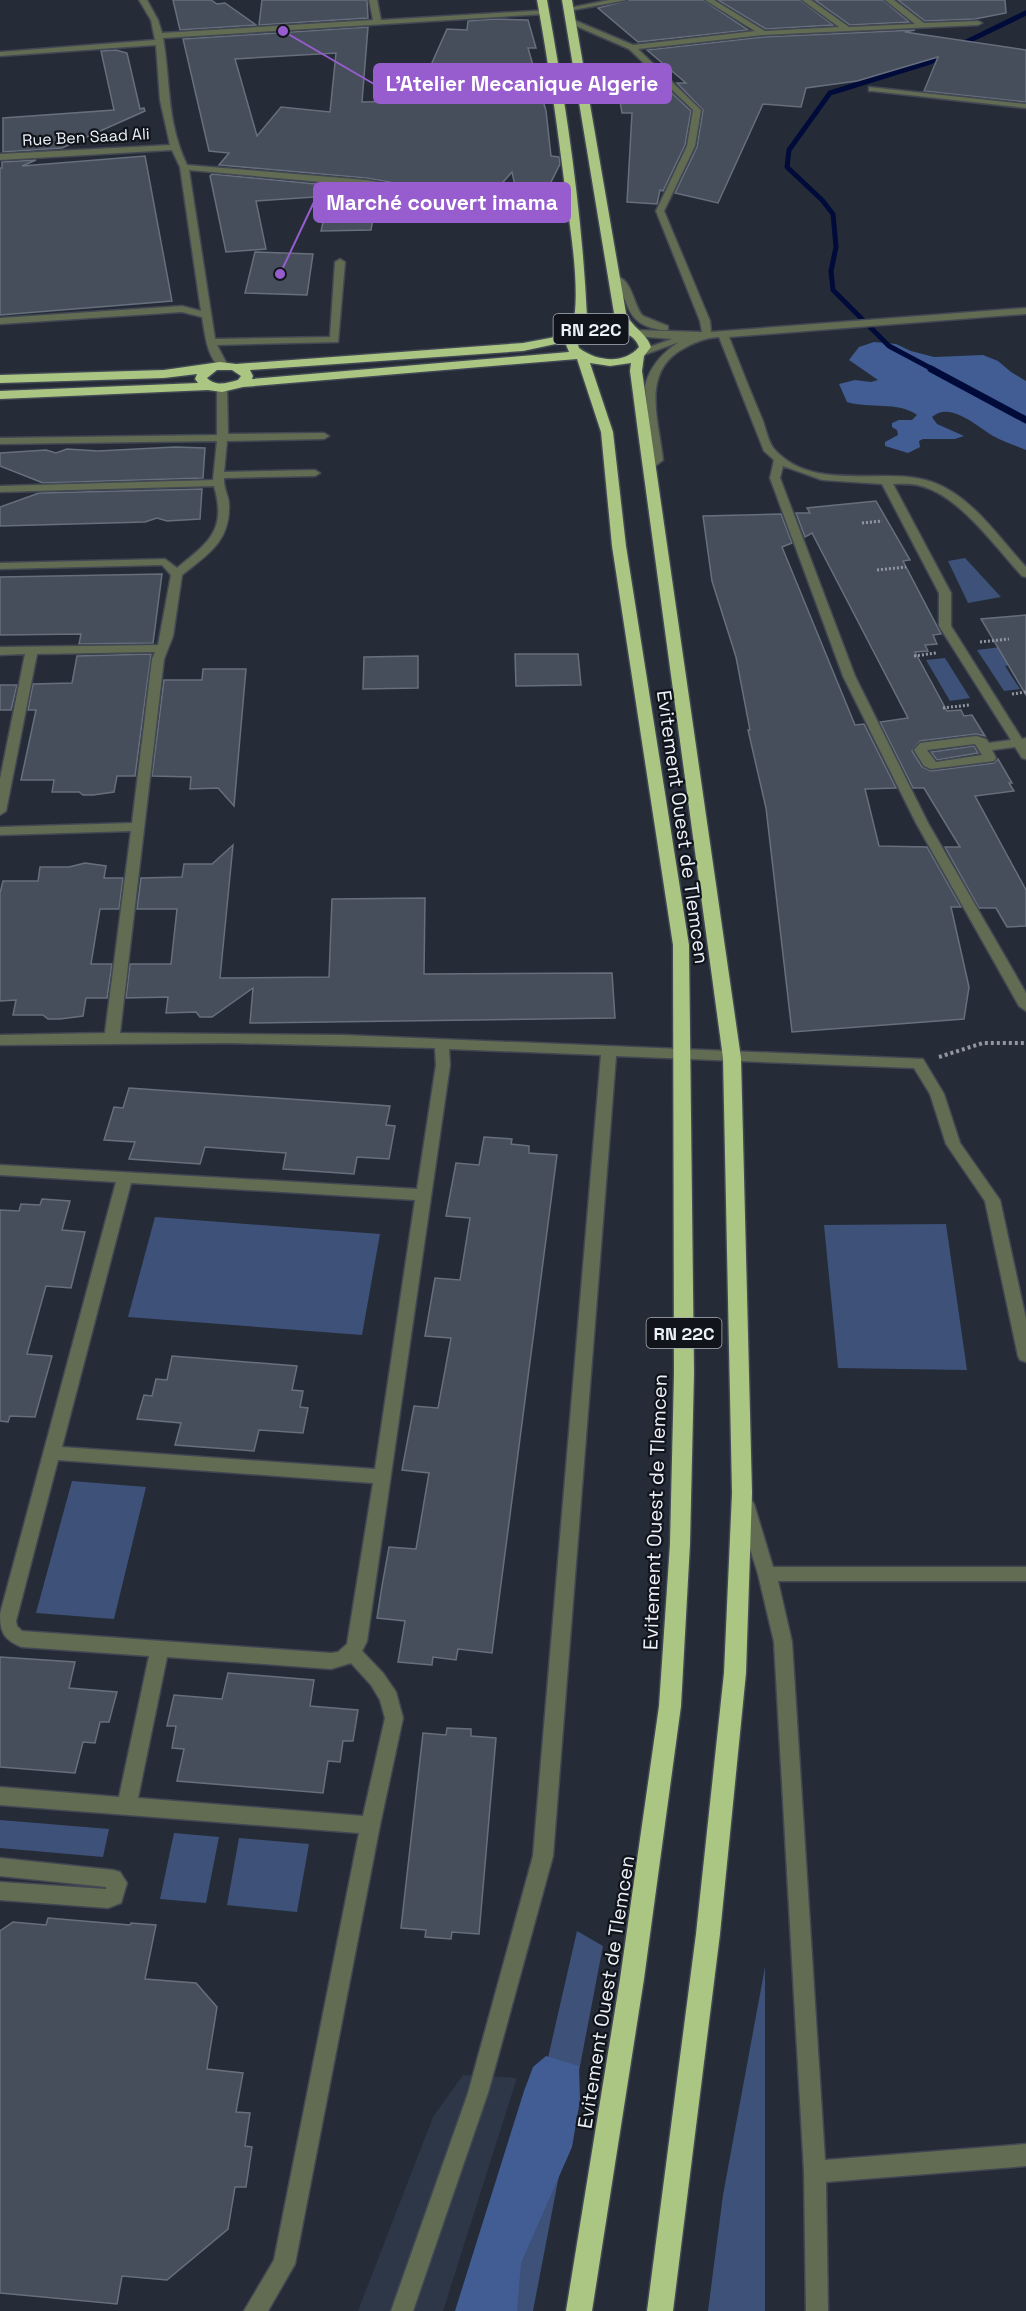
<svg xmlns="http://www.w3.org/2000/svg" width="1026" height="2311" font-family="'Space Grotesk',sans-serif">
	<rect width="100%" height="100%" fill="#252c38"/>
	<polygon fill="#2d3748" points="463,2075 517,2078 443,2311 358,2311 433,2117"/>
	<g fill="#3d5179">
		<polygon points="965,558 1001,597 968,603 948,561"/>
		<polygon points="1001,647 1013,665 1005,666 1020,689 1004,691 977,650"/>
		<polygon points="945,658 970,698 950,701 926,660"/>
		<polygon points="155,1217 380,1234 362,1335 128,1317"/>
		<polygon points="946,1224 967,1370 838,1368 824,1225"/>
		<polygon points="72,1481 146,1487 114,1619 36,1613"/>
		<polygon points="0,1820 109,1829 103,1857 0,1848"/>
		<polygon points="174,1833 219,1837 206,1903 160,1899"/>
		<polygon points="239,1838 309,1844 297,1912 227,1905"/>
		<polygon points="577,1931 603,1946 533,2311 469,2311 531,2132"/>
		<polygon points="765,1967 765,2311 708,2311 723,2195"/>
	</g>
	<g fill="#415d93">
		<path d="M874 342 896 344 911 351 934 357 983 355 998 361 1011 372 1026 381V450C1016 446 1005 442 995 437 979 428 950 400 932 417L937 424 964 436 955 439H923L919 441 920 447 908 453 885 446V442L898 435 897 430 892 427V423L899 420H912L917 415C898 401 870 409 847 402L839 384 855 380 871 382 878 380 849 360 859 347Z"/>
		<polygon points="546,2056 579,2066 580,2100 572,2147 521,2263 517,2311 455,2311 524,2091 533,2067"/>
	</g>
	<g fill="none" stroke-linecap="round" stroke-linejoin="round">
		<g stroke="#000b3a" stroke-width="5">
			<polyline points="958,46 1026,13"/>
			<polyline points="934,370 889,346 833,290 831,271 836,247 833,214 822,200 787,167 789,150 830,93 930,62 946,53"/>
		</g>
		<polyline stroke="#000b3a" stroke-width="7" points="931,369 1026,420"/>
	</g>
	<g fill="#474e5b" stroke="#676f7d" stroke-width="1.5" fill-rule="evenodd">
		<polygon points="173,0 211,0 217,4 225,3 256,25 180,30"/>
		<polygon points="262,0 367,0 368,18 259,25"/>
		<polygon points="629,0 703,0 748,30 638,42 598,8"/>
		<polygon points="718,0 800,0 833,25 766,29"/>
		<polygon points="815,0 883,0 909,22 850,25"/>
		<polygon points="898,0 1005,0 1006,13 975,19 925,21"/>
		<path d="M494 19 528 20 536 48H528L546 111 551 156 559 157 560 164 539 206 519 204 512 172 488 199 366 178 219 165 229 153 209 151 183 39 368 27 362 102 415 101 447 29 467 30 468 21ZM336 53 330 112 281 107 257 136 235 59Z"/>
		<polygon points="915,30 905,32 1026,50 1026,102 924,91 938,57 857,81 806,88 801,107 763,104 718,203 675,193 697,147 703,110 677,83 686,83 647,50 763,37"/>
		<polygon points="116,50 127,53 140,109 144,108 145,111 62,148 3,152 3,118 114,110 101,51"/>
		<polygon points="617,84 662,84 691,111 685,145 663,191 660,190 657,204 627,202 632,113 622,113"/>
		<polygon points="145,156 172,301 0,315 0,168 2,168 2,162 36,160 22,166"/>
		<polygon points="212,174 378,190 371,230 321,231 329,196 256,201 266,249 226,252 210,176"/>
		<polygon points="255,252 313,254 307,295 245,293"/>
		<polygon points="175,447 205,448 203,478 43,483 0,466 0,453 46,450 56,453 67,449 98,451"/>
		<polygon points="202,489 200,519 167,521 157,518 145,522 0,526 0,507 39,493"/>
		<polygon points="876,501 910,560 903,561 941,634 933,635 937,644 925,645 928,651 915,652 947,711 961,710 964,716 972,715 985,736 976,734 920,741 912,751 922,767 931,771 994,763 998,759 1012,783 1009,783 1014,791 975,796 1026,890 1026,926 1007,927 996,908 979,908 945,847 960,847 924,788 913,788 880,722 908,718 812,533 805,537 796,513 810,513 807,508"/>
		<polygon points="781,514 792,543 782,547 855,725 864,724 896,788 865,789 879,846 927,847 961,907 951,907 969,987 964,1019 792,1032 766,808 748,730 750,730 736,657 712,581 703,516"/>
		<polygon points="162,574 153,643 79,644 81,634 0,635 0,577"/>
		<polygon points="1026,615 1026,695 981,619"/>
		<polygon points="151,654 135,776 117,776 114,792 93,795 83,795 79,792 52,792 54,780 21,780 36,710 28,710 33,684 72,683 77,656"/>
		<polygon points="515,654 578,654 581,685 516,686"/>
		<polygon points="418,656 418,688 363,689 364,657"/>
		<polygon points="203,669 246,669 234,806 218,788 190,789 191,777 152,776 164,680 202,680"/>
		<polygon points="0,685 17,685 11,710 0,710"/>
		<polygon points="974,746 978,753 937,760 931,752"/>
		<polygon points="233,845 220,978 329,977 332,899 425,898 424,974 612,973 615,1018 250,1023 253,988 212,1017 200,1017 196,1012 166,1013 168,997 126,998 130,964 171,964 177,909 137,909 141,878 182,877 184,864 212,864"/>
		<polygon points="85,863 106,866 104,878 123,878 119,909 100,909 91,964 112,964 107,998 86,998 83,1016 60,1019 48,1019 43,1015 13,1015 16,1000 0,1001 0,893 3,881 38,881 40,867 69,867"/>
		<polygon points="129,1088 390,1106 386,1125 395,1126 389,1159 357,1157 354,1174 283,1169 286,1153 205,1147 200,1164 129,1159 135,1142 104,1140 114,1107 123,1108"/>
		<polygon points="484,1137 512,1139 511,1144 529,1146 529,1153 557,1155 492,1653 458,1649 456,1660 433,1657 432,1665 398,1662 405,1621 377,1618 382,1586 389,1547 416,1549 429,1473 402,1470 414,1406 438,1408 451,1338 425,1336 435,1278 460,1280 470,1218 446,1216 456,1163 479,1165"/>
		<polygon points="42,1199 70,1201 62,1230 85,1232 71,1288 46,1286 27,1354 52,1356 35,1417 10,1416 8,1422 0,1421 0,1210 19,1211 21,1204 40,1205"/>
		<polygon points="172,1356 297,1366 292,1390 303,1391 300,1407 308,1408 303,1433 259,1430 254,1451 175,1445 181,1423 137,1419 144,1395 152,1396 156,1379 167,1380"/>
		<polygon points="0,1657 75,1662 69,1688 117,1692 109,1722 100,1722 95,1743 83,1742 75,1773 0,1767"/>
		<polygon points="228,1673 314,1680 310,1706 358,1710 353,1741 343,1741 340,1762 328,1761 323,1793 177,1781 184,1749 172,1748 176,1726 167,1726 174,1695 222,1699"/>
		<polygon points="447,1728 471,1729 471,1736 496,1738 479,1934 452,1932 451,1939 425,1937 426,1930 401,1928 423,1733 446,1735"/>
		<polygon points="48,1918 130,1925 131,1923 156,1925 145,1979 196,1983 217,2007 207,2069 243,2073 236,2112 250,2113 245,2146 252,2147 246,2187 235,2187 228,2229 167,2280 122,2276 117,2304 0,2293 0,1931 13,1922 46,1925"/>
	</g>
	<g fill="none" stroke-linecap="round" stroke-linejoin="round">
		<defs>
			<g id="minor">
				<path d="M139 0H147L158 20 162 33 373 20 369 0H377L381 20 548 10V14H545L163 38C171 84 166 120 187 165L366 180 573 216 578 219 573 222 366 186 189 170 215 339 330 337 335 262 340 259 345 262 338 342 217 345 228 366 223 369C207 361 205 333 202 317L182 312 0 324V318L182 306 201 311 180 167 172 150 0 160V154L170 145 160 100 156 45 0 56V52L155 40 151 20Z"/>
				<polygon points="609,0 627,0 568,11 564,9"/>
				<path d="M705 0H714L765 31 839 27 802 0H811L849 27 915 24 885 0H894L924 23 978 21 982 23 978 25 763 35 638 49 701 110 695 146 664 211 710 321 711 332 1026 308V314L729 337C740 365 751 393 763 421 766 430 769 444 775 450 816 494 885 465 932 482 972 496 999 538 1026 567V577L1022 576C996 548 960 496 921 486 912 483 902 484 893 484L951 593V626L1022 739 1026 738V759L1022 758 1015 747 992 750 996 758 994 761 931 769 924 766 914 750 920 743 976 736 986 739 989 743 1011 740 939 626V593L882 484 822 480 783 466 780 478 855 676 928 823 1026 993V1011L1019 1006 916 823 843 676 770 478 774 460 764 451 719 337C705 338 694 342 681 350 641 374 659 421 663 460L649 471 644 468 653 459 645 386C650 366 662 353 679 342L641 356 638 355V351L672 339 635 336 630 333 635 330 702 332 700 321 656 211 687 146 693 110 629 49 567 22 574 20 633 45 755 31ZM975 744 982 755 936 762 927 750Z"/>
				<polygon points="869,87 1026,104 1026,108 872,91 869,91"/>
				<path d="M611 276C633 274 632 305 643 316L668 326V330C662 331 656 329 649 327 623 318 631 297 611 280Z"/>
				<path d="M222 385 227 388 228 434 324 433 329 436 324 439 227 441 224 472 315 470 320 473 315 476 224 478C223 488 229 496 229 505 230 542 208 554 182 575L173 636 164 659 120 1033 344 1035 923 1059 944 1094 960 1143 1000 1200 1026 1319V1362L1020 1360 1018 1356 985 1201 946 1144 930 1094 914 1068 616 1056 553 1856 488 2093 413 2311H391L468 2093 533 1856 601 1055 449 1049 450 1065 367 1641 362 1651 383 1673 396 1692 403 1718 380 1825 295 2264 268 2311H244L274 2260 359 1833 0 1805V1787L119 1797 149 1656 22 1647C4 1640 0 1632 0 1614L116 1182 0 1175V1165L417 1189 436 1065 435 1048 230 1043 0 1045V1035L105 1033 131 831 0 835V827L132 823 152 659 155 652 37 654 6 811 0 815V779L25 654 0 655V647L158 645 171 575 162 565 0 569V563L165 559 177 568C209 542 227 530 214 486L0 492V486L213 480 217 441 0 444V438L217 435V388ZM131 1183 415 1200 375 1469 62 1447ZM58 1460 373 1483 347 1644 338 1652 331 1653 22 1631 17 1626 16 1621ZM167 1657 331 1669 351 1663 371 1685 380 1700 385 1718 363 1816 138 1798Z"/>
				<polygon points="745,1497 751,1499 754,1504 773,1567 1026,1567 1026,1581 778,1581 792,1642 825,2160 1026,2144 1026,2166 826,2182 828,2311 806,2311 804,2172 774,1642 758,1574 736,1504 739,1499"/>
				<polygon points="0,1858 113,1870 120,1872 127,1883 121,1903 108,1908 0,1900 0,1882 106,1889 106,1887 0,1876"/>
			</g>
			<path id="highway" d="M537 0H547C566 105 582 210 587 317L584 328 599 324 619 325 614 313 562 0H572L626 313C632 328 646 332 651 347L644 356 642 371 741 1058 752 1493 746 1673 720 1934 673 2311H647L696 1934 724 1673 732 1493 723 1058 638 432 630 371 631 363 610 366 590 363 613 432 626 546 689 945 694 1373 690 1544 681 1706 644 1979 592 2311H566L620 1979 659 1706 670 1544 674 1373 673 945 612 546 601 432 577 359 243 387 222 392 208 390 0 399V391L198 383 195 379 197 374 164 378 0 383V375L164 370 220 362 236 364 523 343 571 334C582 296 571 236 566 196 558 131 549 65 537 0ZM599 331C614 331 633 330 639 347 624 365 596 361 579 348L577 342 581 336ZM565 342 569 352 252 379 253 376 250 370 523 351ZM217 370H232L241 376 238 380C227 383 216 387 207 378Z"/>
		</defs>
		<use href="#minor" stroke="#414753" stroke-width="3"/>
		<use href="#highway" stroke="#414753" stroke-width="3"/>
		<g stroke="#9196a0" stroke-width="3" stroke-dasharray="2 2" stroke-linecap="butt">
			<polyline points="862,523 882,521"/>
			<polyline points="877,570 906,567"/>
			<polyline points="980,642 1009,639"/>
			<polyline points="914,656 936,653"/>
			<polyline points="1012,694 1026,692"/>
			<polyline points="943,708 969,705"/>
		</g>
		<polyline stroke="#9196a0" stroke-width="4" stroke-dasharray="3 3" stroke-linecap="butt" points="939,1057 983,1043 1026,1043"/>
		<use href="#minor" fill="#616c52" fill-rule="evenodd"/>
		<use href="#highway" fill="#abc583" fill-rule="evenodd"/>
	</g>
	<g text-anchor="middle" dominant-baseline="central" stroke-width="4.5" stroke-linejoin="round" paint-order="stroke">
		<g font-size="16" fill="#ecf0f9" stroke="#11141a">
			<text transform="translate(86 137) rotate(-3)">Rue Ben Saad Ali</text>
		</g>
		<g fill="#11141a" stroke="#aaaeb6" stroke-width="1.5">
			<rect x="553.5" y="314" width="75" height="30" rx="4.5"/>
			<rect x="646.5" y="1318" width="75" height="30" rx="4.5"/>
		</g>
		<g font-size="18" font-weight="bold" fill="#ecf0f9">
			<text x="591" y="329">RN 22C</text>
			<text x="684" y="1333">RN 22C</text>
		</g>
		<g font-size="20" fill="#ecf0f9" stroke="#11141a">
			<text transform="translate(683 827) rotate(82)">Evitement Ouest de Tlemcen</text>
			<text transform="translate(655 1512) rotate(-88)">Evitement Ouest de Tlemcen</text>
			<text transform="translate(606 1992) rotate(-81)">Evitement Ouest de Tlemcen</text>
		</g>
	</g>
	<path fill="none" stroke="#975dce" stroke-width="2" d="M283 31L374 84M280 274L314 202"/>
	<g fill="#975dce" stroke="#11141a" stroke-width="2">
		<circle cx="283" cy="31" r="6"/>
		<circle cx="280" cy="274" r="6"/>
	</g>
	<g fill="#975dce" stroke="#975dce" stroke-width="2">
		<rect x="374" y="64" width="297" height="39" rx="6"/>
		<rect x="314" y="183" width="256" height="39" rx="6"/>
	</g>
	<g font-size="21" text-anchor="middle" font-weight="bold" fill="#fff">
		<text x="522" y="91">L'Atelier Mecanique Algerie</text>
		<text x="442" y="210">Marché couvert imama</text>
	</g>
</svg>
